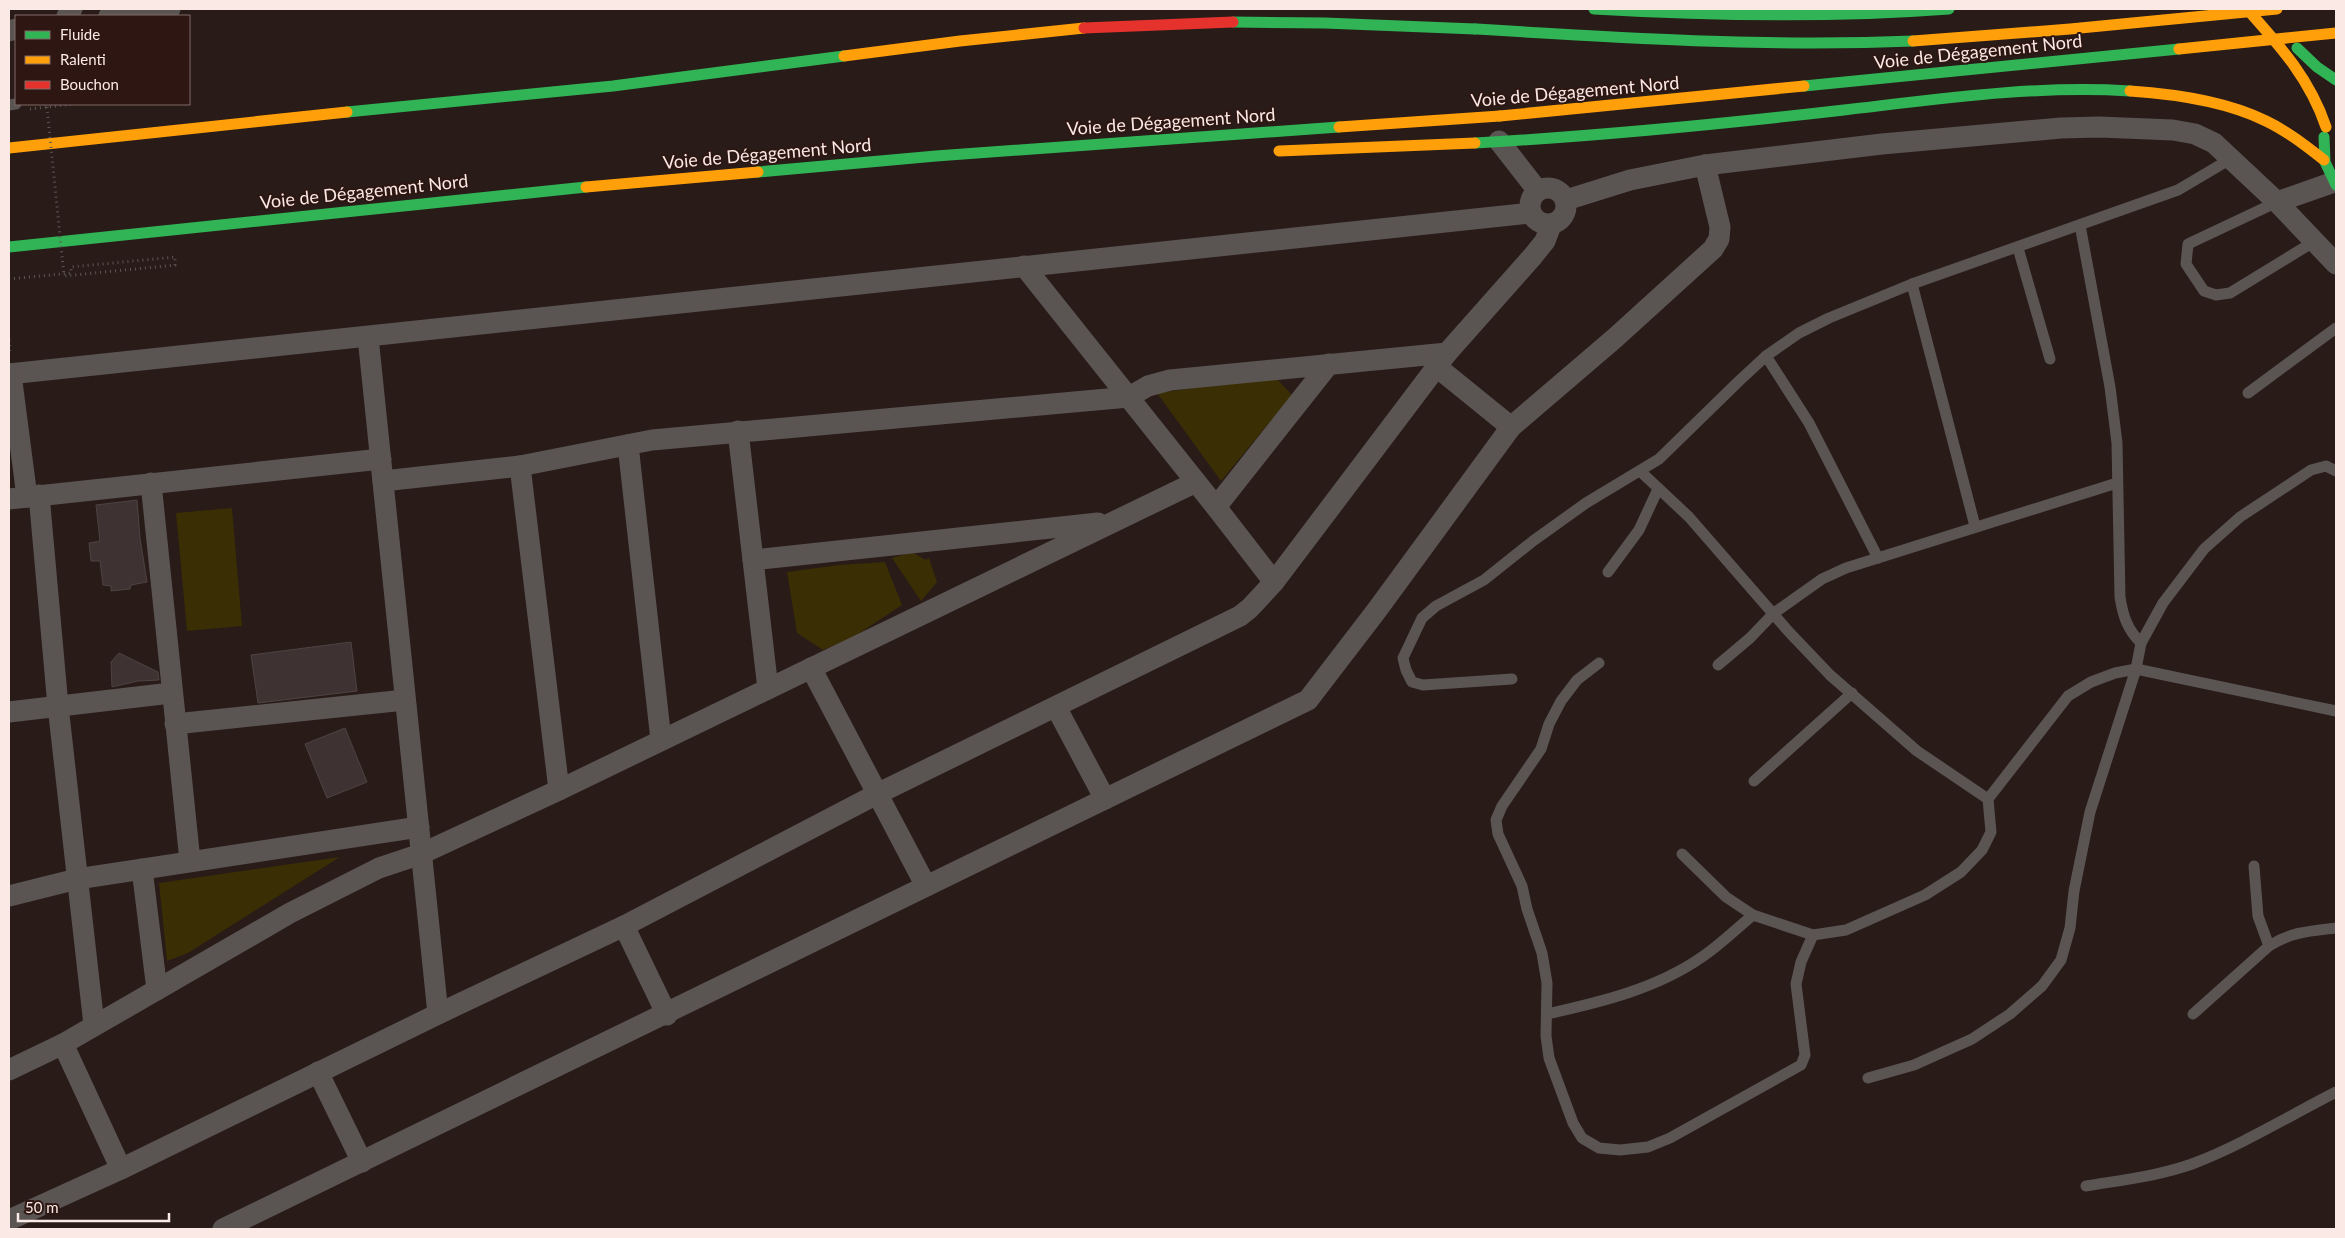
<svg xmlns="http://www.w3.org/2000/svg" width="2345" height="1238" font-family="Lato,sans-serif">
	<rect width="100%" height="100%" fill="#281b18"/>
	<g fill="#3a2e04">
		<polygon points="1275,377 1292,395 1221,481 1157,393"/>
		<polygon points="232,508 242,626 187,631 176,513"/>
		<polygon points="912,552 926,560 929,558 937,582 921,601 892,558"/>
		<polygon points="885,562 902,605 852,638 823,650 797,633 787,572 839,565"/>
		<polygon points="340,857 188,953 167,961 159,883"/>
	</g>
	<g fill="#3e3332" stroke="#4e4343">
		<polygon points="137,500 140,538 147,582 131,585 130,589 111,591 111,586 103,585 100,561 91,561 89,543 100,541 96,505"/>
		<polygon points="351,642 357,691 258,703 251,655"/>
		<polygon points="119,653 158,672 159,680 138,681 112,687 111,662"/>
		<polygon points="345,728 367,782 327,798 305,744"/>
	</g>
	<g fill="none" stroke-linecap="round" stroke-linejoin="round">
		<g stroke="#5d5755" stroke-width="3" stroke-dasharray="1 4" stroke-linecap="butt">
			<polyline points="30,109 74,104"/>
			<polyline points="9,279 71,273 71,267 175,257 175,265 64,276"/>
			<polyline points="9,340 10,354"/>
		</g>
		<g stroke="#5a5452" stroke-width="11">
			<polyline points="9,105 16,104"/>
			<polyline points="2277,202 2188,244 2186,264 2204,291 2216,295 2230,293 2315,241"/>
			<path d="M2080 225 2110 387 2117 443 2120 597C2123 616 2127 629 2141 643"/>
			<polyline points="2018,248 2050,359"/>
			<polyline points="1912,284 1975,526"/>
			<polyline points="1766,356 1809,423 1878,558"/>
			<polyline points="2248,393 2336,328"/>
			<polyline points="1640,471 1689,517 1789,632 1830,675 1917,751 1988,799"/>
			<polyline points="1608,572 1639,530 1658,489"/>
			<polyline points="1599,663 1577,680 1561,701 1549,724 1541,749 1502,806 1496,820 1498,834 1522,886 1527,909 1542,953 1547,983 1546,1036 1549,1058 1573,1123 1582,1138 1599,1148 1620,1150 1648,1147 1670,1138 1801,1065 1805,1055 1796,984 1801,962 1813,935"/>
			<polyline points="1718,665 1750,638 1774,613 1822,579 1846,568 2117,483"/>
			<polyline points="1512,679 1423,685 1412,682 1406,670 1403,658 1422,618 1436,606 1484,580 1533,541 1586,503 1659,459 1739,381 1766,356 1799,333 1829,318 1912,284 2178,190 2232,158"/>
			<polyline points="1754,781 1852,693"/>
			<polyline points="1682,854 1726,897 1753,915 1813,935 1846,930 1925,895 1961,872 1982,850 1991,832 1988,799 2068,696 2091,682 2115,673 2136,669 2336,711"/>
			<polyline points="2254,866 2258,916 2269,946"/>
			<path d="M1547 1014C1601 1002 1656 989 1702 957 1720 945 1736 929 1753 915"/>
			<path d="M2193 1014 2269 946C2290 932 2311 931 2336 928"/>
			<polyline points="1868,1078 1914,1065 1972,1039 2010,1014 2042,986 2061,960 2070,928 2074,891 2090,812 2136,669 2141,643 2163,603 2204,549 2240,517 2311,470 2326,466 2336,471"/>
			<path d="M2086 1186C2122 1180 2158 1176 2192 1164 2242 1145 2289 1116 2336 1092"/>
		</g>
		<g stroke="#5a5452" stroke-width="21">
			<polyline points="67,16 72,9"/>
			<polyline points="109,16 170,9"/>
			<polyline points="9,31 16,29"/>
			<polyline points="1499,141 1538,191"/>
			<circle cx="1548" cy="206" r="18"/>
			<polyline points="1566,200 1630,180 1705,165 1882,144 2061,128 2099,127 2173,130 2195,134 2214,143 2277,202 2336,264"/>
			<polyline points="2277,202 2334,182"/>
			<polyline points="1024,266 1216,507 1274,582"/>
			<polyline points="368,337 438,1014"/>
			<polyline points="1437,367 1511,427"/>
			<polyline points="9,374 1531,213"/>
			<polyline points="11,374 27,497"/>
			<polyline points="738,431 768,689"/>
			<polyline points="628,445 661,740"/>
			<polyline points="520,466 559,790"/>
			<polyline points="383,481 520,466 652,440 1129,397 1148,386 1170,380 1447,353"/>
			<polyline points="151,483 190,861"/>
			<polyline points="39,495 58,706 94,1025"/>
			<polyline points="9,499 381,459"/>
			<polyline points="1216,507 1329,364"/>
			<polyline points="753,560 1098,523"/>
			<polyline points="811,668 926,886"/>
			<polyline points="1056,707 1105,799"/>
			<polyline points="9,712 171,693"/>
			<polyline points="175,724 405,700"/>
			<polyline points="142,869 157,990"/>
			<polyline points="9,896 77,879 419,827"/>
			<polyline points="624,926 667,1015"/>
			<polyline points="63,1044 121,1169"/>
			<polyline points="9,1070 63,1044 290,913 379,868 421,854 559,790 1196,482"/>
			<polyline points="318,1072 362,1162"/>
			<polyline points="9,1220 121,1169 438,1014 624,926 879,793 1240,616 1250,608 1274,582 1447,353 1533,256 1545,241 1551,225"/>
			<polyline points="223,1229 1308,700 1377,610 1511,427 1615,338 1713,249 1719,239 1720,227 1705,165"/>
		</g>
		<g stroke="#30b455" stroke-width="11">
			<path d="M1594 9C1713 16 1830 18 1949 9"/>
			<polyline points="1233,22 1325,23 1475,29"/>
			<polyline points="2297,48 2317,67 2336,80"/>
			<polyline points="347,112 613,86 844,56"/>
			<polyline points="2324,137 2325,162 2336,185"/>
			<path d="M1475 143C1598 136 1722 124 1844 110 1939 99 2034 85 2130 91"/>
			<polyline points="758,172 936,156 1339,127"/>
			<polyline points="9,247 586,187"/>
		</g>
		<g stroke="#ff9f0a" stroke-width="11">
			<path d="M2247 9C2280 46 2310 79 2326 127"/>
			<polyline points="844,56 960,41 1084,28"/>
			<path d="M2130 91C2175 94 2226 101 2266 121 2287 131 2306 146 2324 160"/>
			<polyline points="1339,127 1500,116"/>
			<polyline points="9,148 347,112"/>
			<polyline points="1279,151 1475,143"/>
			<polyline points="586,187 758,172"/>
		</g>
		<polyline stroke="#e5322d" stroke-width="11" points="1084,28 1233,22"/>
		<polyline stroke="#5d5755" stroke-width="3" stroke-dasharray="1 4" stroke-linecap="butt" points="47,107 64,276"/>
		<g stroke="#30b455" stroke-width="11">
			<path d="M1475 29C1621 38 1766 47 1913 41"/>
			<polyline points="1804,86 2179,49"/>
		</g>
		<g stroke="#ff9f0a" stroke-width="11">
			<polyline points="1913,41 2070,29 2277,9"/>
			<polyline points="2179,49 2336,33"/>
			<polyline points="1500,116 1804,86"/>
		</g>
	</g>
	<g text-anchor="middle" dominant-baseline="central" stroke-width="4" stroke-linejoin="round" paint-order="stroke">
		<g font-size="18" fill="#fae9e5" stroke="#2e1712">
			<text transform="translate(1978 51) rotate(-6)">Voie de Dégagement Nord</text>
			<text transform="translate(1575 91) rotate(-5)">Voie de Dégagement Nord</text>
			<text transform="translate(1171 121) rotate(-4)">Voie de Dégagement Nord</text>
			<text transform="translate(767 153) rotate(-5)">Voie de Dégagement Nord</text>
			<text transform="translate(364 191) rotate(-6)">Voie de Dégagement Nord</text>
		</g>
	</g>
	<rect width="2345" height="1238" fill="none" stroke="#fae9e5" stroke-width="20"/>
	<rect x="15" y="15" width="175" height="90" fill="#2e1712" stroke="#806b66"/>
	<rect x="25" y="31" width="25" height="8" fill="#30b455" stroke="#806b66"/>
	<text x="60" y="40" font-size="15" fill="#fae9e5">Fluide</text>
	<rect x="25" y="56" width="25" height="8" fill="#ff9f0a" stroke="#806b66"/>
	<text x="60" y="65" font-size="15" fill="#fae9e5">Ralenti</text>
	<rect x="25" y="81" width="25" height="8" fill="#e5322d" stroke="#806b66"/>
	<text x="60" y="90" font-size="15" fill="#fae9e5">Bouchon</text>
	<path d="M18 1213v8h151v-8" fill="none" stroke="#fae9e5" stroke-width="2.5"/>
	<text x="25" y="1213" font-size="15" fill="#fae9e5" stroke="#2e1712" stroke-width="4" paint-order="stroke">50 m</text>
</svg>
